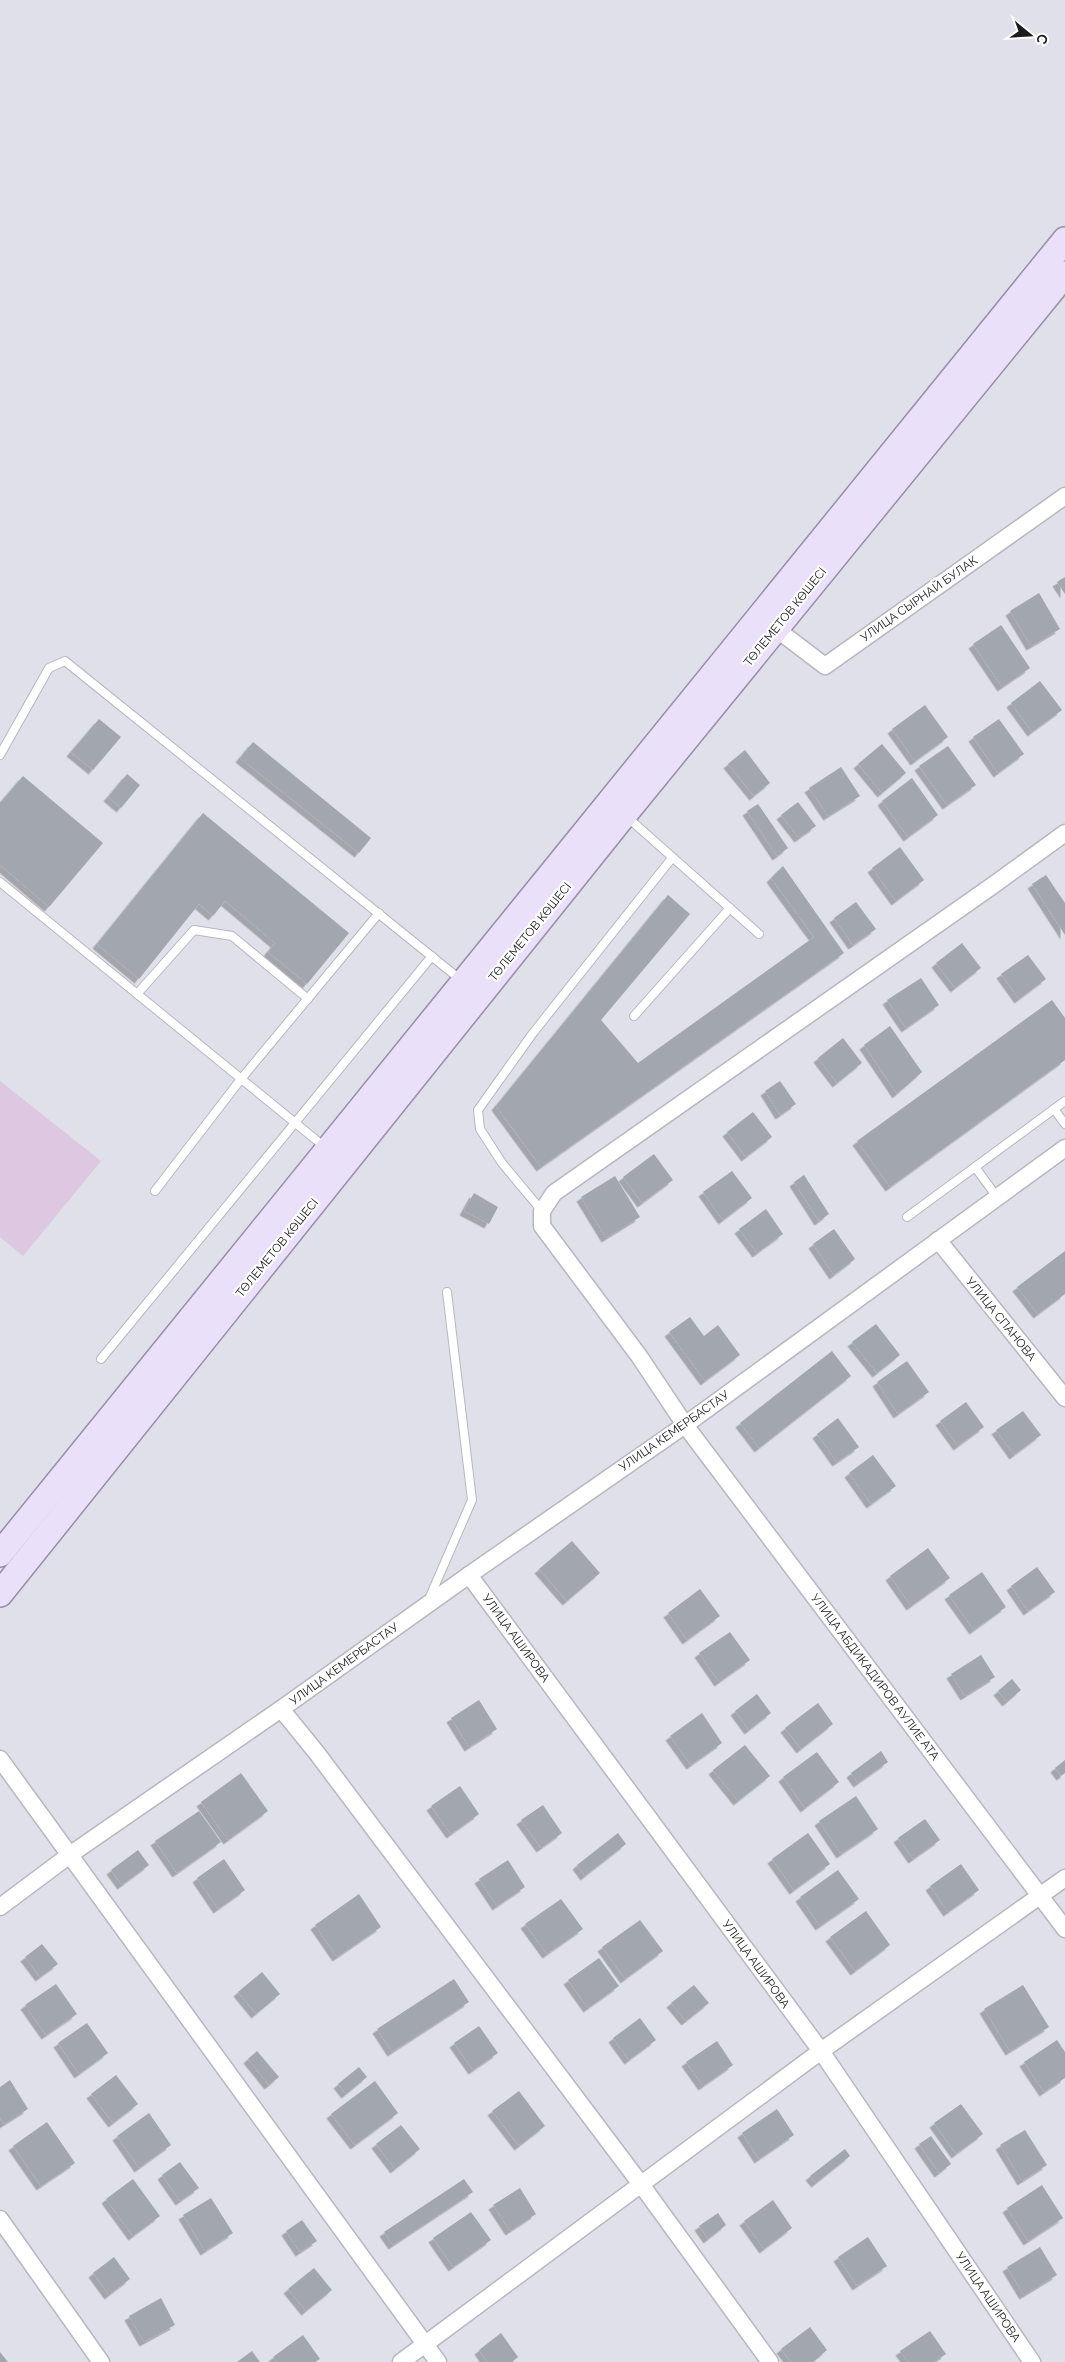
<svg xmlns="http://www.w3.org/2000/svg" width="1065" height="2362" font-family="Raleway,sans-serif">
	<defs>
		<filter id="shadow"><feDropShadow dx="-4.5" dy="4.5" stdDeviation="0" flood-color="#0004"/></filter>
	</defs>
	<rect width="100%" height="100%" fill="#dfe0e9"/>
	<polygon fill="#dec7e0" points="0,1081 101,1161 23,1256 0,1237"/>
	<g fill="#a2a6ae" filter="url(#shadow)">
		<polygon points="1065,577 1065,594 1057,582"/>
		<polygon points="1039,593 1060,629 1031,646 1010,611"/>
		<polygon points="1001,625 1030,668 1002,687 973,644"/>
		<polygon points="1040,681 1062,710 1032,732 1011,703"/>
		<polygon points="925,705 948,737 915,761 892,729"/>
		<polygon points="99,719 121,737 93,770 71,752"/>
		<polygon points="999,719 1024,754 998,773 973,737"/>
		<polygon points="253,742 371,838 359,853 240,758"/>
		<polygon points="882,744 906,773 882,793 858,764"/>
		<polygon points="948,746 976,785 947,805 919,766"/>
		<polygon points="745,750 770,783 754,796 728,764"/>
		<polygon points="841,767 860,796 828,816 809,788"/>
		<polygon points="127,774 140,785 121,808 108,797"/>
		<polygon points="23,776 103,843 49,907 0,865 0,803"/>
		<polygon points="912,778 938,815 908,837 882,801"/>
		<polygon points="798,802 816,826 799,838 781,815"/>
		<polygon points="758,804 788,848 777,856 747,811"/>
		<polygon points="203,813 349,933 307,984 268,952 275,943 225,901 213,916 199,904 139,979 97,944"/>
		<polygon points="900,847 924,880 896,901 872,868"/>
		<polygon points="783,866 844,953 541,1167 496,1106 668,895 690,914 601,1020 638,1063 814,937 771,878"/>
		<polygon points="1046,875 1065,903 1065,935 1032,884"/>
		<polygon points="856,902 876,929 853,945 834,918"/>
		<polygon points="962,943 981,968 955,988 936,963"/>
		<polygon points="1028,955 1046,979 1019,999 1001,974"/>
		<polygon points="921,978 939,1005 906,1028 887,1000"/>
		<polygon points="1052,1000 1065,1018 1065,1060 890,1187 857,1141"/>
		<polygon points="890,1026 922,1072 897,1094 864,1045"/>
		<polygon points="843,1038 862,1063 837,1083 818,1058"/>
		<polygon points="780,1081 796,1104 780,1115 765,1091"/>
		<polygon points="753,1112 772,1137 746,1157 727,1132"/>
		<polygon points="654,1154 673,1180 642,1203 623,1177"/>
		<polygon points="732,1171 752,1198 723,1220 703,1192"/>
		<polygon points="804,1175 829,1214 819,1221 794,1182"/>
		<polygon points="615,1176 640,1217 606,1238 581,1197"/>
		<polygon points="474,1193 498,1207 489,1224 464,1211"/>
		<polygon points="766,1209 783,1234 757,1253 739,1229"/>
		<polygon points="834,1229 855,1259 834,1275 813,1244"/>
		<polygon points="1065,1251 1065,1294 1038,1314 1017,1287"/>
		<polygon points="690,1317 704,1336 718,1325 740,1355 705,1381 669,1332"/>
		<polygon points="876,1324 900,1355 877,1373 852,1342"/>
		<polygon points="832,1351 851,1376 759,1448 740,1423"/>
		<polygon points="907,1361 929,1392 898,1414 877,1382"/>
		<polygon points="966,1402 984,1427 958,1446 940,1421"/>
		<polygon points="1023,1411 1041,1435 1014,1455 996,1430"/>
		<polygon points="838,1418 859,1447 837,1462 817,1434"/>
		<polygon points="873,1455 896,1486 871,1504 849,1473"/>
		<polygon points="572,1541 600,1573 567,1601 539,1569"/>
		<polygon points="928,1548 950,1578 911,1606 890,1576"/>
		<polygon points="1037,1567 1055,1592 1028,1611 1011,1586"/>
		<polygon points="982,1572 1006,1607 974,1630 949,1595"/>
		<polygon points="700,1589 720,1616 687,1640 668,1613"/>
		<polygon points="730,1632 750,1660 719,1682 699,1653"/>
		<polygon points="981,1655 995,1677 965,1696 951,1674"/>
		<polygon points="1012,1679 1021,1690 1007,1702 998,1691"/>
		<polygon points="757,1694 771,1713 749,1730 735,1711"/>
		<polygon points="479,1700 497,1729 469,1747 451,1718"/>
		<polygon points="818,1703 833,1724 801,1749 785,1728"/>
		<polygon points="702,1713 722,1743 691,1765 670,1736"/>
		<polygon points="745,1745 770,1776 738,1801 713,1770"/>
		<polygon points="881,1751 888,1762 858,1783 851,1773"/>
		<polygon points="817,1752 839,1782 805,1808 783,1777"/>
		<polygon points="1065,1760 1065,1773 1061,1776 1055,1768"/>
		<polygon points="241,1773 268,1811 228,1840 201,1802"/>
		<polygon points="460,1786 479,1814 451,1834 431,1806"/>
		<polygon points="856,1796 878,1829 841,1854 819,1821"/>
		<polygon points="543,1805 562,1833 541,1848 521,1820"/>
		<polygon points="199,1811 221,1842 177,1873 155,1841"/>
		<polygon points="925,1819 940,1840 913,1859 898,1838"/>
		<polygon points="618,1833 626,1844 585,1876 577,1865"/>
		<polygon points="808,1833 830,1864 794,1890 772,1859"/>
		<polygon points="138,1850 149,1865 122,1885 111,1870"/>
		<polygon points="224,1859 245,1890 218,1909 197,1878"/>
		<polygon points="508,1860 525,1887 497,1906 479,1879"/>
		<polygon points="961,1864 979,1890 948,1912 930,1886"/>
		<polygon points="838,1870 859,1899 820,1926 800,1897"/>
		<polygon points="359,1894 381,1927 337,1957 315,1925"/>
		<polygon points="561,1899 583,1929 547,1954 525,1924"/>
		<polygon points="866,1911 890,1945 855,1971 830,1937"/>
		<polygon points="640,1920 663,1951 625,1979 602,1947"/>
		<polygon points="42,1944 58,1964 40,1977 25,1957"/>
		<polygon points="599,1958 619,1986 588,2008 568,1980"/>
		<polygon points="262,1972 280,1994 256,2014 238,1992"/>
		<polygon points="454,1979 469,2002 392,2052 377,2029"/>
		<polygon points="56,1984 77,2014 46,2035 25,2005"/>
		<polygon points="694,1985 709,2003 686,2021 671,2003"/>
		<polygon points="1023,1985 1049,2027 1010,2051 984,2009"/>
		<polygon points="640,2018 656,2040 629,2060 613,2038"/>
		<polygon points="87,2023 108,2053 79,2074 58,2043"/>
		<polygon points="479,2026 498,2053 473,2070 454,2043"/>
		<polygon points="1057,2040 1065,2052 1065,2078 1044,2092 1024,2062"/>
		<polygon points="717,2041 733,2065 703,2086 686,2062"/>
		<polygon points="257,2051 279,2077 269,2085 248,2059"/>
		<polygon points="359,2067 367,2077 346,2094 338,2084"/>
		<polygon points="116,2075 138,2104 113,2123 91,2094"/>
		<polygon points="10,2080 28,2109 4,2124 0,2118 0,2087"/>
		<polygon points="375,2081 398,2113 355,2145 331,2114"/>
		<polygon points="519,2091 545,2126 519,2146 492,2111"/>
		<polygon points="961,2104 983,2134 956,2154 934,2123"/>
		<polygon points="777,2109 794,2135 759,2159 742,2133"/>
		<polygon points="149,2113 171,2145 139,2168 117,2136"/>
		<polygon points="47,2122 75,2163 41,2186 13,2146"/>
		<polygon points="401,2125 420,2149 395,2169 376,2144"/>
		<polygon points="1025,2130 1047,2165 1022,2181 1000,2145"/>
		<polygon points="931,2136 951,2164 939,2173 919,2144"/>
		<polygon points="845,2149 850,2156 816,2183 810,2176"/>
		<polygon points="180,2162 199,2188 180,2201 162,2175"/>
		<polygon points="133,2179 160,2216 133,2236 106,2199"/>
		<polygon points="464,2179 473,2192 393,2245 384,2232"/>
		<polygon points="1042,2185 1063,2218 1028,2241 1007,2208"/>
		<polygon points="520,2188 536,2214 510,2231 493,2205"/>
		<polygon points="211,2198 233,2233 205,2251 183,2215"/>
		<polygon points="773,2200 792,2228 764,2249 744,2221"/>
		<polygon points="471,2212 491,2240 453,2267 433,2238"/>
		<polygon points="718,2213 726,2225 708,2239 699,2226"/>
		<polygon points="302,2220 317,2241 300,2252 286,2231"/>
		<polygon points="868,2237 887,2266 857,2286 838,2257"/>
		<polygon points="1040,2247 1057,2275 1024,2295 1007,2267"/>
		<polygon points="114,2257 130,2279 109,2295 93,2273"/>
		<polygon points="314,2268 332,2290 306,2311 288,2289"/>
		<polygon points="161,2298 175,2325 144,2342 129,2316"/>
		<polygon points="810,2327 827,2350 813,2362 791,2362 781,2349"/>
		<polygon points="930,2331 946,2354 934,2362 908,2362 900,2351"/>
		<polygon points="501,2333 518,2357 512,2362 487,2362 479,2350"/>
		<polygon points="303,2335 320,2359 315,2362 277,2362 273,2357"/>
		<polygon points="252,2351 260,2362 237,2362"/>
		<polygon points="0,2352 8,2362 0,2362"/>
	</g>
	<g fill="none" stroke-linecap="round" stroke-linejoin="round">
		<defs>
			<g id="lane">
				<polyline points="0,755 49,668 65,661 461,980"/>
				<polyline points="626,816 759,934"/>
				<polyline points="0,882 326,1148"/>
				<polyline points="137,994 194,930 232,936 308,999"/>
				<polyline points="634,1016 730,908"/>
				<polyline points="1054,1109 1065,1124"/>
				<polyline points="975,1167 997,1197"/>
				<polyline points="155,1191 241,1079 379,913"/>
				<polyline points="542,1211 502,1163 480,1129 478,1110 533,1033 672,858"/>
				<polyline points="907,1217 1065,1101"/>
				<polyline points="101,1359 432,956"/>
				<polyline points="429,1599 472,1500 447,1292"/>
			</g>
			<g id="street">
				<polyline points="775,628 825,666 1065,496"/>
				<polyline points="1065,833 992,886 554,1193 542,1211 542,1226 639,1356 685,1425 1065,1929"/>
				<polyline points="938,1240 1065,1398"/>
				<polyline points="469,1575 821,2051 1032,2362"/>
				<polyline points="281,1709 469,1575 685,1425 1065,1148"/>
				<polyline points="0,1759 438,2362"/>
				<polyline points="0,1907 71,1854 281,1709 316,1752 640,2183 770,2362"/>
				<polyline points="0,2219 101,2362"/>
				<polyline points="401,2362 821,2051 1065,1878"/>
			</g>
			<g id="primary">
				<polyline points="0,1554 1065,240"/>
				<polyline points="0,1594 624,815 1065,274"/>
			</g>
		</defs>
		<use href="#lane" stroke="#b6b7c0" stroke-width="10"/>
		<use href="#street" stroke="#b6b7c0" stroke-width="19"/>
		<use href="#primary" stroke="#988daa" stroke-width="28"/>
		<use href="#lane" stroke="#fff" stroke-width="8"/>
		<use href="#street" stroke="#fff" stroke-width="16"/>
		<use href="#primary" stroke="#eae0f9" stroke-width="25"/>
	</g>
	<g text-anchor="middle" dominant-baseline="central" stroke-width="4.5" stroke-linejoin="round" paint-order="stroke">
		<g font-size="12" fill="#1b1b1e" stroke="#fff">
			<text transform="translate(919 599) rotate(-35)">УЛИЦА СЫРНАЙ БУЛАК</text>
			<text transform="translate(785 617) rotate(-51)">ТӨЛЕМЕТОВ КӨШЕСІ</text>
			<text transform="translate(530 932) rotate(-51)">ТӨЛЕМЕТОВ КӨШЕСІ</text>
			<text transform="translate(277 1248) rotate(-51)">ТӨЛЕМЕТОВ КӨШЕСІ</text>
			<text transform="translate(1001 1319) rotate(51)">УЛИЦА СПАНОВА</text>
			<text transform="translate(674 1431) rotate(-35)">УЛИЦА КЕМЕРБАСТАУ</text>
			<text transform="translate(516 1638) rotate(54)">УЛИЦА АШИРОВА</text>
			<text transform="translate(344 1664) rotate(-36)">УЛИЦА КЕМЕРБАСТАУ</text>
			<text transform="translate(875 1677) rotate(53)">УЛИЦА АБДИКАДИРОВ АУЛИЕ АТА</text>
			<text transform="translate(756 1964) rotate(54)">УЛИЦА АШИРОВА</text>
			<text transform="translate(988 2297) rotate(56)">УЛИЦА АШИРОВА</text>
		</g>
	</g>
	<g transform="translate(1030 35) rotate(108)" stroke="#ffffff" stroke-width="4" paint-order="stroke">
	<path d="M0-4L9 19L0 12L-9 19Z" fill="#1b1b1e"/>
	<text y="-8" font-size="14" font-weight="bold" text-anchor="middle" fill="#1b1b1e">С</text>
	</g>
</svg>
